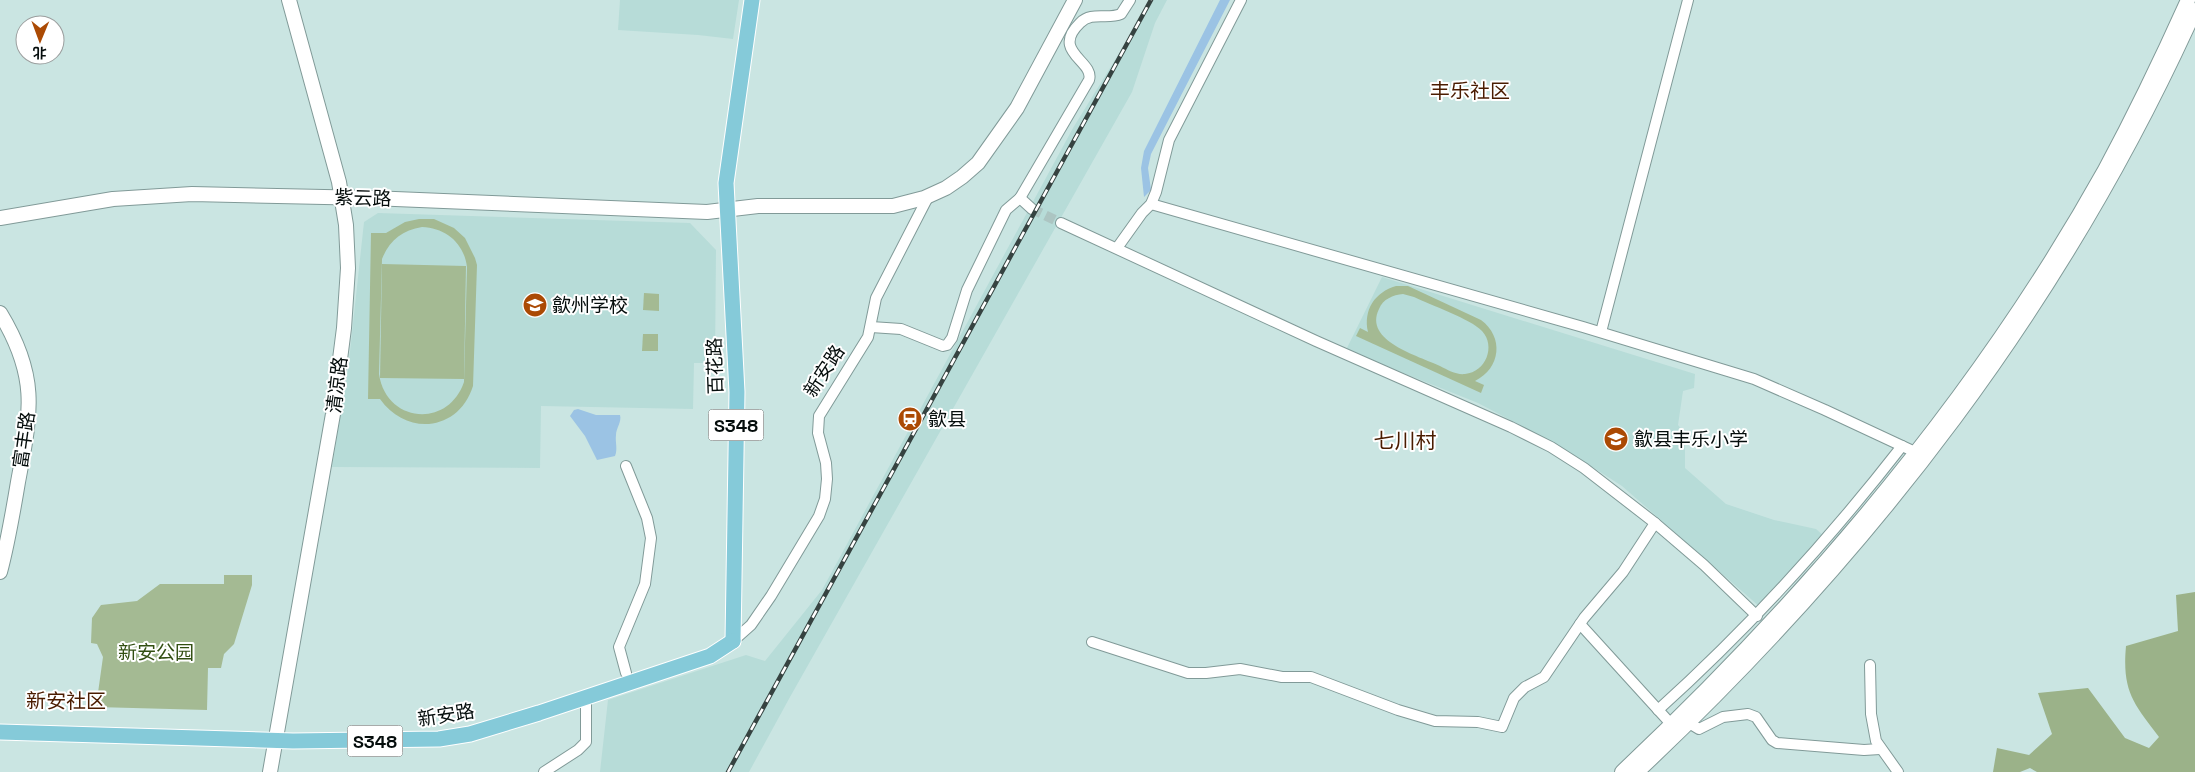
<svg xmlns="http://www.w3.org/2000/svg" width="2195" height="772" font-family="'Space Grotesk','Noto Sans SC',sans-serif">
	<rect width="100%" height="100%" fill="#cae5e2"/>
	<g fill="#b7dcd8">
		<polygon points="620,0 739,0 733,39 698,35 618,30"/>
		<polygon points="1152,0 1167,0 1155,23 1132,92 790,697 749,772 600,772 608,700 746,655 765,661 822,590 1073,128"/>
		<polygon points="378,213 690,223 716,250 715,363 694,363 693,409 541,406 540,468 332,467 348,370 364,222"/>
		<polygon points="1382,277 1695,374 1694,388 1683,391 1678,425 1685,433 1685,468 1726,504 1774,520 1816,529 1825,537 1760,607 1622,486 1558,445 1478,403 1346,350"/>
	</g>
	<g fill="#a4ba93" fill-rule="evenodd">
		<path d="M419 219H434L454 228 465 238 475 258 477 265 473 386C459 431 407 437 380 399H368L371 233H386L405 222ZM422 227C446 228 464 243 467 267L464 382C448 429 386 423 379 374L382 259C389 241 402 230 422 227Z"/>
		<polygon points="382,264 466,266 464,379 380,378"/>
		<path d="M1396 286H1408L1481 320C1504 337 1501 368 1475 381L1484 385 1481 393 1356 336 1360 328 1368 332C1363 310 1375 292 1396 286ZM1403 294 1414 297C1430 305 1471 319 1482 331 1496 346 1486 372 1465 374 1456 375 1448 370 1440 366 1419 356 1363 341 1379 309 1383 299 1393 295 1403 294Z"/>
		<polygon points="644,293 659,294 659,311 643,310"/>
		<polygon points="643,334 658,334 658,351 642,351"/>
		<polygon points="224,575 252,575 252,585 234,644 224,654 221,668 208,668 207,710 96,707 103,657 97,644 91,643 92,618 101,605 137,601 160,584 224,584"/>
	</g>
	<path fill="#9bb289" d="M2195 592V772H2037L2030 768 2020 772H1993L1997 748 2029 755 2052 734 2038 693 2088 688 2125 738 2149 748 2159 737C2133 703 2122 691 2126 646L2178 631 2176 595Z"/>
	<g fill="#9bc3e4">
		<polygon points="1220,0 1230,0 1151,154 1148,168 1151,190 1144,197 1141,168 1144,151"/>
		<path d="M578 409 596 415H620C622 422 616 428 616 435 615 442 618 449 615 456L597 460 585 436 570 416 574 410Z"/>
	</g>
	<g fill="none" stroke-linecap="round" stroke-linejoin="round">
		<polyline stroke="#acc5c2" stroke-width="10" stroke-dasharray="10 5" stroke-linecap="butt" points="1032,209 1061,223"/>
		<defs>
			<g id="street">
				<polyline points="1020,198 1032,209"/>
				<polyline points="1151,204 1583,327 1754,379 1825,410 1915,452"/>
				<polyline points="1061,223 1316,341 1511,427 1551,447 1584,468 1655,523 1704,565 1757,616"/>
				<polyline points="1117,248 1142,213 1151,204 1156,192 1169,140 1241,0"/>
				<path d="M871 327 901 329 943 346 947 345 952 338 967 290 1006 210 1020 198 1089 80C1095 61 1050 52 1080 23 1092 11 1107 20 1121 14L1130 0"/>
				<polyline points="1601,332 1688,0"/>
				<polyline points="1580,624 1671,724"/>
				<polyline points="733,641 751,625 771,596 819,516 825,499 827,479 826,463 818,433 819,416 868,337 876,298 928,197"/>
				<polyline points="1092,642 1188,673 1206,673 1240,669 1282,677 1311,677 1398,710 1435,721 1478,722 1502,727 1514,698 1525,687 1544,677 1584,618 1623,572 1655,523"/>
				<polyline points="1870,665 1871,714 1876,741 1898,772"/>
				<polyline points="626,673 619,647 645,584 651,538 647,518 626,466"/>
				<path d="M1658 710C1748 629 1828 541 1902 446"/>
				<polyline points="1689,723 1699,729 1723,717 1748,714 1756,717 1772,740 1777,743 1864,750 1880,749"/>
				<polyline points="544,772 578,750 586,742 586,697"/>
			</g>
			<g id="secondary">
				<polyline points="0,218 113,199 192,194 371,198 707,212 758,206 893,206 924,198 946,188 962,177 978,163 1017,108 1075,0"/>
				<path d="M0 313C39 377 31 412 18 482 13 512 8 542 0 572"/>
				<polyline points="270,772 333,414 344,328 348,268 346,225 339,182 289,0"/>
				<path d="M1622 772C1810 595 1979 396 2105 170 2135 114 2162 58 2188 0"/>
				<path d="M1637 772C1872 551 2062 305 2195 10"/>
			</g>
			<g id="primary">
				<polyline points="733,641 737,392 726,183 752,0"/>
				<polyline points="0,732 293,741 439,739 470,734 539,713 710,656 733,641"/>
			</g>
		</defs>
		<use href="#street" stroke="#819a98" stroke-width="12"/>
		<use href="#secondary" stroke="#819a98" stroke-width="16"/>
		<use href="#primary" stroke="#fff" stroke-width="17"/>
		<use href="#street" stroke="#fff" stroke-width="10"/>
		<use href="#secondary" stroke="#fff" stroke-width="14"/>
		<use href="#primary" stroke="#85cad9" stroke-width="15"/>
		<defs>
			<polyline id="rail" points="728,772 1151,0"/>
		</defs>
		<use href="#rail" stroke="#364341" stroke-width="4.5"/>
		<use href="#rail" stroke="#fff" stroke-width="2.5" stroke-dasharray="8" stroke-linecap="butt"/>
	</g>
	<defs>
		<symbol id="school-disc" viewBox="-11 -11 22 22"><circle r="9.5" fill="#ab4a04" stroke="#fff"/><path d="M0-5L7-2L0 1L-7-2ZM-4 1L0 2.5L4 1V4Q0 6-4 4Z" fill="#fff"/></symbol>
		<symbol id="station-disc" viewBox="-11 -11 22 22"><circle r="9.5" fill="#ab4a04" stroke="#fff"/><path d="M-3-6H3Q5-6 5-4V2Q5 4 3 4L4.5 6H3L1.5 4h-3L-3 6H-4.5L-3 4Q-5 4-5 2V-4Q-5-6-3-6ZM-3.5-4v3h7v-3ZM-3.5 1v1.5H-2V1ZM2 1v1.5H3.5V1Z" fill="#fff"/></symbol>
	</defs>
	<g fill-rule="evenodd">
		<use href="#school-disc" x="521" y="291" width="28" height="28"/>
		<use href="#station-disc" x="896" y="405" width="28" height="28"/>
		<use href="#school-disc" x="1602" y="425" width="28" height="28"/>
	</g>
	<g text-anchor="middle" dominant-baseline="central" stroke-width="4" stroke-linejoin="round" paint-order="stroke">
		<g fill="#fff" stroke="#505655" stroke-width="1">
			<rect x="708.5" y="409.5" width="55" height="31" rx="4"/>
			<rect x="347.5" y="725.5" width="55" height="31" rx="4"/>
		</g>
		<g font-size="18" font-weight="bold" fill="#050d0c">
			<text x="736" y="425">S348</text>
			<text x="375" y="741">S348</text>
		</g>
		<g font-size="19" fill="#050d0c" stroke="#fff">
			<text transform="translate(363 198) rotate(2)">紫云路</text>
			<text transform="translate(715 366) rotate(-92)">百花路</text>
			<text transform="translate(824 371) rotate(-57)">新安路</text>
			<text transform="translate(337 385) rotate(-83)">清凉路</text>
			<text transform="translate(24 440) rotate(-82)">富丰路</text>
			<text transform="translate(446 715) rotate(-9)">新安路</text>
		</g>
		<g font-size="19" fill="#050d0c" stroke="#fff" text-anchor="start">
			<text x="552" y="305">歙州学校</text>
			<text x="928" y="419">歙县</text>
			<text x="1634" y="439">歙县丰乐小学</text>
		</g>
		<g font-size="19" fill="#324f12" stroke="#fff">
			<text x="156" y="652">新安公园</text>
		</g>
		<g font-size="20" fill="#4a1c00" stroke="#fff">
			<text x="1470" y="91">丰乐社区</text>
			<text x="66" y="701">新安社区</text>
		</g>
		<g font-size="21" fill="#4a1c00" stroke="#fff">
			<text x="1405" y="440">七川村</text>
		</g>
	</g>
	<g transform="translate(40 40) rotate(181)"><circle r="24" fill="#ffffff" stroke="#9b9e9e"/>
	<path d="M0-4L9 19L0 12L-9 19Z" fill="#ab4a04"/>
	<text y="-8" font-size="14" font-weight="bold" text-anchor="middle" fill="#050d0c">北</text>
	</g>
</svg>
